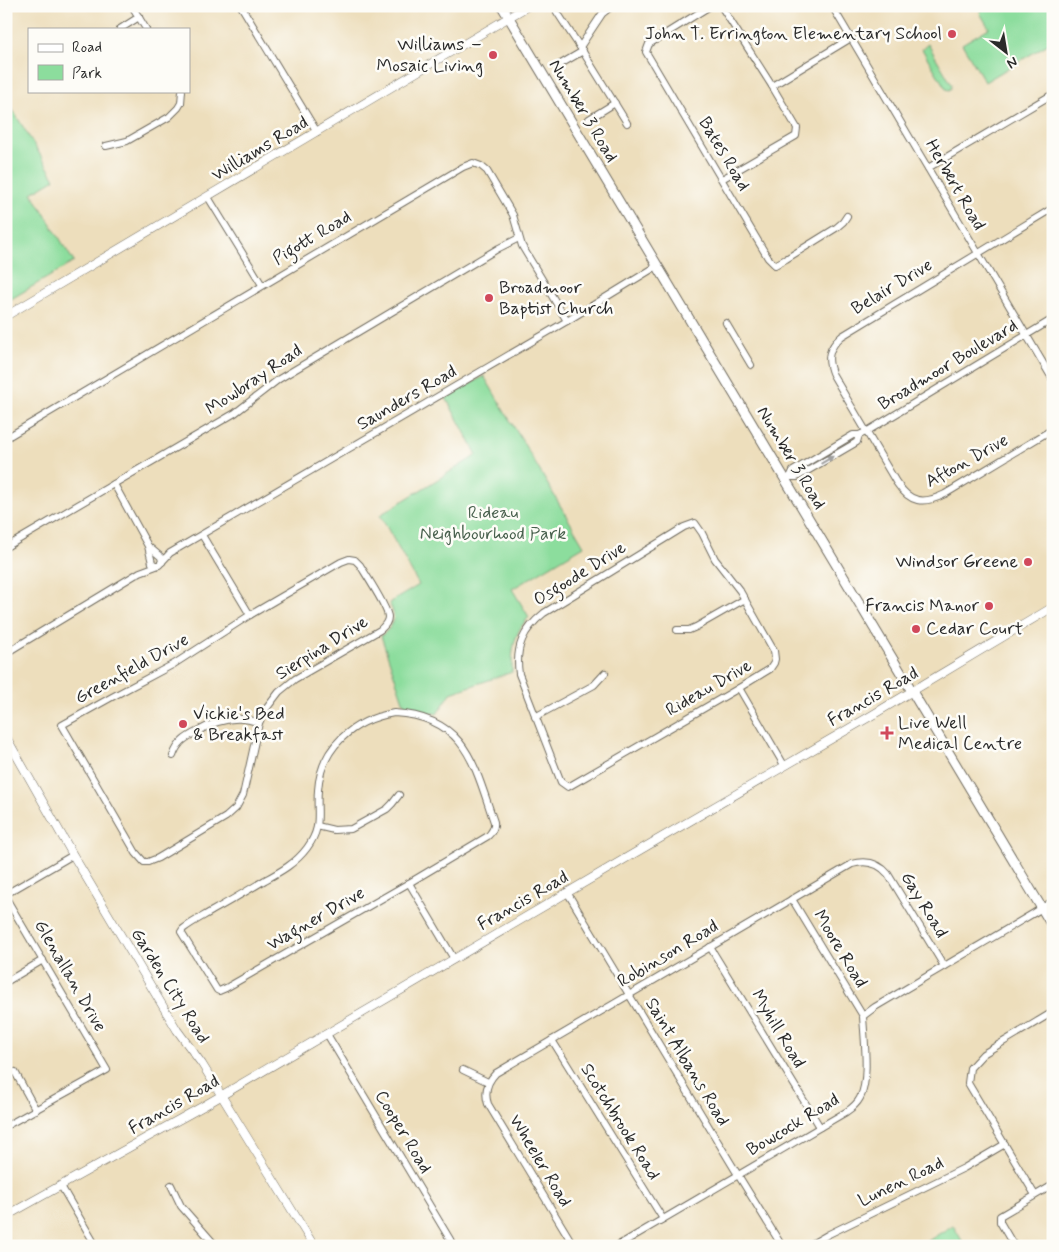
<svg xmlns="http://www.w3.org/2000/svg" width="1059" height="1252" font-family="Mynerve,sans-serif">
	<rect width="100%" height="100%" fill="#fdfcf7"/>
	<filter id="ink" filterUnits="userSpaceOnUse"><feTurbulence type="fractalNoise" baseFrequency=".02" numOctaves="2"/><feDisplacementMap in="SourceGraphic" scale="10" xChannelSelector="R" yChannelSelector="G"/><feConvolveMatrix kernelMatrix="1 2 1 2 8 2 1 2 1" color-interpolation-filters="sRGB"/></filter>
	<filter id="wash" filterUnits="userSpaceOnUse"><feTurbulence type="fractalNoise" baseFrequency=".0096" numOctaves="4" result="noise"/><feDisplacementMap in="SourceGraphic" scale="20" xChannelSelector="R" yChannelSelector="G"/><feGaussianBlur stdDeviation="1.12" result="paint"/><feColorMatrix in="noise" values="0 0 0 0 0 0 0 0 0 0 0 0 0 0 0 0 0 1.4 0 .05"/><feComposite in="paint" operator="in"/></filter>
	<g filter="url(#wash)">
		<rect width="100%" height="100%" fill="#eddebc"/>
		<g fill="#8cdd9d" stroke="#5c8464">
			<polygon points="984,6 1053,6 1053,41 985,82 962,44 989,28 980,13"/>
			<polygon points="928,44 952,85 951,89 949,90 946,89 922,49"/>
			<polygon points="6,99 55,179 32,193 74,262 6,302"/>
			<path d="M484 376 584 546 512 589 529 617C513 634 512 650 512 672L451 693 437 714 405 707 381 636C394 626 397 617 389 603L419 585 380 515 477 455 446 398Z"/>
			<polygon points="953,1225 965,1246 932,1246 928,1241"/>
		</g>
	</g>
	<g filter="url(#ink)">
		<g fill="none" stroke-linecap="round" stroke-linejoin="round">
			<defs>
				<g id="minor">
					<polyline points="132,6 146,29"/>
					<polyline points="241,6 317,132"/>
					<polyline points="710,6 649,44 646,52 768,258 775,265 786,259 836,228 843,222 847,216"/>
					<polyline points="721,6 772,86 797,128 796,136 722,179"/>
					<polyline points="832,6 1053,380"/>
					<polyline points="557,12 570,32 580,47 627,123"/>
					<polyline points="120,29 139,17"/>
					<polyline points="580,47 602,14 612,6"/>
					<polyline points="559,65 583,51"/>
					<polyline points="772,86 851,38"/>
					<polyline points="589,119 615,103"/>
					<polyline points="106,146 127,141 169,117 178,108 181,103 182,91"/>
					<polyline points="928,168 1053,94"/>
					<polyline points="208,197 262,285"/>
					<path d="M1053 208 842 336C828 348 826 359 833 375L896 482C910 503 923 505 945 494L1053 429"/>
					<polyline points="726,323 751,365"/>
					<polyline points="6,438 463,167 473,163 481,166 487,171 513,215 522,246 567,321"/>
					<polyline points="790,477 797,477 857,442 859,435"/>
					<polyline points="785,480 790,477 793,471 853,435 859,435 866,432 1053,319"/>
					<polyline points="114,484 148,546 152,563 155,565 158,565"/>
					<path d="M695 523 702 533 715 559 740 591 774 651 775 659 774 663 770 669 739 688 568 787 561 782 519 674C515 647 523 630 544 613L684 527Z"/>
					<polyline points="202,535 250,615"/>
					<polyline points="6,547 235,413 279,379 499,248 519,238"/>
					<polyline points="149,547 161,557 162,562"/>
					<path d="M349 559 355 560 360 565C366 575 388 608 388 617 388 623 384 626 380 630L295 679 279 692 266 709 259 723 243 795 236 808 226 817 158 858 148 862H144L136 853 62 725 112 697 174 664 250 615 341 562Z"/>
					<polyline points="677,630 689,630 696,627 745,599"/>
					<polyline points="6,653 140,572 159,565 170,553 567,321 657,266"/>
					<polyline points="739,688 784,765"/>
					<path d="M394 713C466 717 474 764 494 822 495 828 492 832 488 836L409 883 226 988 219 991 217 990 181 932 183 929C192 922 202 917 212 911 230 901 247 891 265 880 280 872 296 863 307 848 323 826 316 815 318 790 321 747 353 720 394 713Z"/>
					<polyline points="535,717 594,685 605,673"/>
					<path d="M173 756C178 742 185 738 198 731 217 720 238 714 259 723"/>
					<polyline points="317,826 334,830 351,829 387,809 392,804 399,795"/>
					<polyline points="409,883 454,959"/>
					<polyline points="567,892 735,1170 782,1246"/>
					<polyline points="6,894 73,855"/>
					<polyline points="6,898 107,1070 6,1126"/>
					<polyline points="792,899 863,1016"/>
					<polyline points="710,947 820,1127"/>
					<polyline points="6,982 43,960"/>
					<polyline points="327,1034 454,1246"/>
					<polyline points="552,1040 663,1219"/>
					<polyline points="463,1070 488,1082"/>
					<polyline points="15,1072 36,1110"/>
					<polyline points="171,1185 181,1206 216,1246"/>
					<polyline points="61,1186 96,1246"/>
					<polyline points="1035,1195 968,1083 970,1068 983,1054 1053,1012"/>
					<path d="M574 1246 488 1104C484 1092 487 1082 496 1073L852 864C866 860 878 862 888 874L944 966"/>
					<path d="M617 1246 846 1112C852 1108 857 1104 860 1098 870 1080 864 1037 863 1016L875 1007 1034 913 1053 901"/>
					<polyline points="808,1246 829,1234 964,1168 1005,1144"/>
					<polyline points="1014,1246 1000,1222 1000,1216 1053,1185"/>
				</g>
				<g id="tertiary">
					<polyline points="6,316 528,6"/>
					<polyline points="6,737 73,855 177,1030 202,1064 314,1246"/>
					<polyline points="6,1216 207,1104 633,854 869,717 1053,607"/>
				</g>
				<polyline id="secondary" points="502,6 1053,927"/>
			</defs>
			<use href="#minor" stroke="#6f6a5e" stroke-width="8"/>
			<use href="#tertiary" stroke="#6f6a5e" stroke-width="9"/>
			<use href="#secondary" stroke="#6f6a5e" stroke-width="11"/>
			<use href="#minor" stroke="#fff" stroke-width="6"/>
			<use href="#tertiary" stroke="#fff" stroke-width="8"/>
			<use href="#secondary" stroke="#fff" stroke-width="9"/>
		</g>
		<defs><path id="oneway-solid" d="M-6-.8H1V-3.2L6.5 0L1 3.2V.8H-6Z" transform="scale(1.25)"/></defs>
		<use fill="#a0a0a0" href="#oneway-solid" transform="translate(827 460) rotate(-31)"/>
	</g>
	<g fill="#d1495b" stroke="#fdfcf7" stroke-width="2">
		<circle cx="952" cy="34" r="5"/>
		<circle cx="493" cy="55" r="5"/>
		<circle cx="489" cy="298" r="5"/>
		<circle cx="1028" cy="562" r="5"/>
		<circle cx="989" cy="606" r="5"/>
		<circle cx="916" cy="629" r="5"/>
		<circle cx="183" cy="724" r="5"/>
		<path d="M884.5 725.5h5v5h5v5h-5v5h-5v-5h-5v-5h5z"/>
	</g>
	<g text-anchor="middle" dominant-baseline="central" stroke-width="5" stroke-linejoin="round" paint-order="stroke">
		<g font-size="18" fill="#2b2b2b" stroke="#fdfcf7" text-anchor="end">
			<text x="942" y="34">John T. Errington Elementary School</text>
			<text x="483" y="45">Williams –<tspan x="483" dy="21">Mosaic Living</tspan></text>
			<text x="499" y="288" text-anchor="start">Broadmoor<tspan x="499" dy="21">Baptist Church</tspan></text>
			<text x="1018" y="562">Windsor Greene</text>
			<text x="979" y="606">Francis Manor</text>
			<text x="926" y="629" text-anchor="start">Cedar Court</text>
			<text x="193" y="714" text-anchor="start">Vickie's Bed<tspan x="193" dy="21">&amp; Breakfast</tspan></text>
			<text x="898" y="723" text-anchor="start">Live Well<tspan x="898" dy="21">Medical Centre</tspan></text>
		</g>
		<g font-size="18" fill="#2b2b2b" stroke="#fdfcf7">
			<text transform="translate(583 111) rotate(59)">Number 3 Road</text>
			<text transform="translate(260 149) rotate(-31)">Williams Road</text>
			<text transform="translate(724 154) rotate(59)">Bates Road</text>
			<text transform="translate(955 185) rotate(60)">Herbert Road</text>
			<text transform="translate(312 238) rotate(-31)">Pigott Road</text>
			<text transform="translate(892 287) rotate(-31)">Belair Drive</text>
			<text transform="translate(948 365) rotate(-31)">Broadmoor Boulevard</text>
			<text transform="translate(254 380) rotate(-34)">Mowbray Road</text>
			<text transform="translate(407 398) rotate(-30)">Saunders Road</text>
			<text transform="translate(791 458) rotate(59)">Number 3 Road</text>
			<text transform="translate(967 461) rotate(-29)">Afton Drive</text>
			<text transform="translate(580 574) rotate(-32)">Osgoode Drive</text>
			<text transform="translate(322 648) rotate(-32)">Sierpina Drive</text>
			<text transform="translate(132 669) rotate(-29)">Greenfield Drive</text>
			<text transform="translate(709 688) rotate(-30)">Rideau Drive</text>
			<text transform="translate(873 697) rotate(-30)">Francis Road</text>
			<text transform="translate(523 901) rotate(-30)">Francis Road</text>
			<text transform="translate(924 905) rotate(59)">Gay Road</text>
			<text transform="translate(316 919) rotate(-30)">Wagner Drive</text>
			<text transform="translate(840 949) rotate(59)">Moore Road</text>
			<text transform="translate(668 954) rotate(-31)">Robinson Road</text>
			<text transform="translate(70 976) rotate(60)">Glenallan Drive</text>
			<text transform="translate(170 986) rotate(58)">Garden City Road</text>
			<text transform="translate(778 1029) rotate(59)">Myhill Road</text>
			<text transform="translate(687 1062) rotate(59)">Saint Albans Road</text>
			<text transform="translate(174 1105) rotate(-30)">Francis Road</text>
			<text transform="translate(620 1122) rotate(58)">Scotchbrook Road</text>
			<text transform="translate(793 1125) rotate(-31)">Bowcock Road</text>
			<text transform="translate(403 1132) rotate(59)">Cooper Road</text>
			<text transform="translate(540 1161) rotate(59)">Wheeler Road</text>
			<text transform="translate(901 1182) rotate(-26)">Lunen Road</text>
		</g>
		<g font-size="18" fill="#48604d" stroke="#fdfcf7">
			<text x="493" y="513">Rideau<tspan x="493" dy="21">Neighbourhood Park</tspan></text>
		</g>
	</g>
	<rect width="1059" height="1252" fill="none" stroke="#fdfcf7" stroke-width="25"/>
	<rect x="28" y="28" width="162" height="65" fill="#fdfcf7" stroke="#a9a8a5"/>
	<rect x="38" y="44" width="25" height="8" fill="#ffffff" stroke="#a9a8a5"/>
	<text x="72" y="52" font-size="15" fill="#2b2b2b">Road</text>
	<rect x="38" y="65" width="25" height="15" fill="#8cdd9d" stroke="#a9a8a5"/>
	<text x="72" y="78" font-size="15" fill="#2b2b2b">Park</text>
	<g transform="translate(1006 52) rotate(149)" stroke="#fdfcf7" stroke-width="4" paint-order="stroke">
	<path d="M0-4L9 19L0 12L-9 19Z" fill="#2b2b2b"/>
	<text y="-8" font-size="14" font-weight="bold" text-anchor="middle" fill="#2b2b2b">N</text>
	</g>
</svg>
